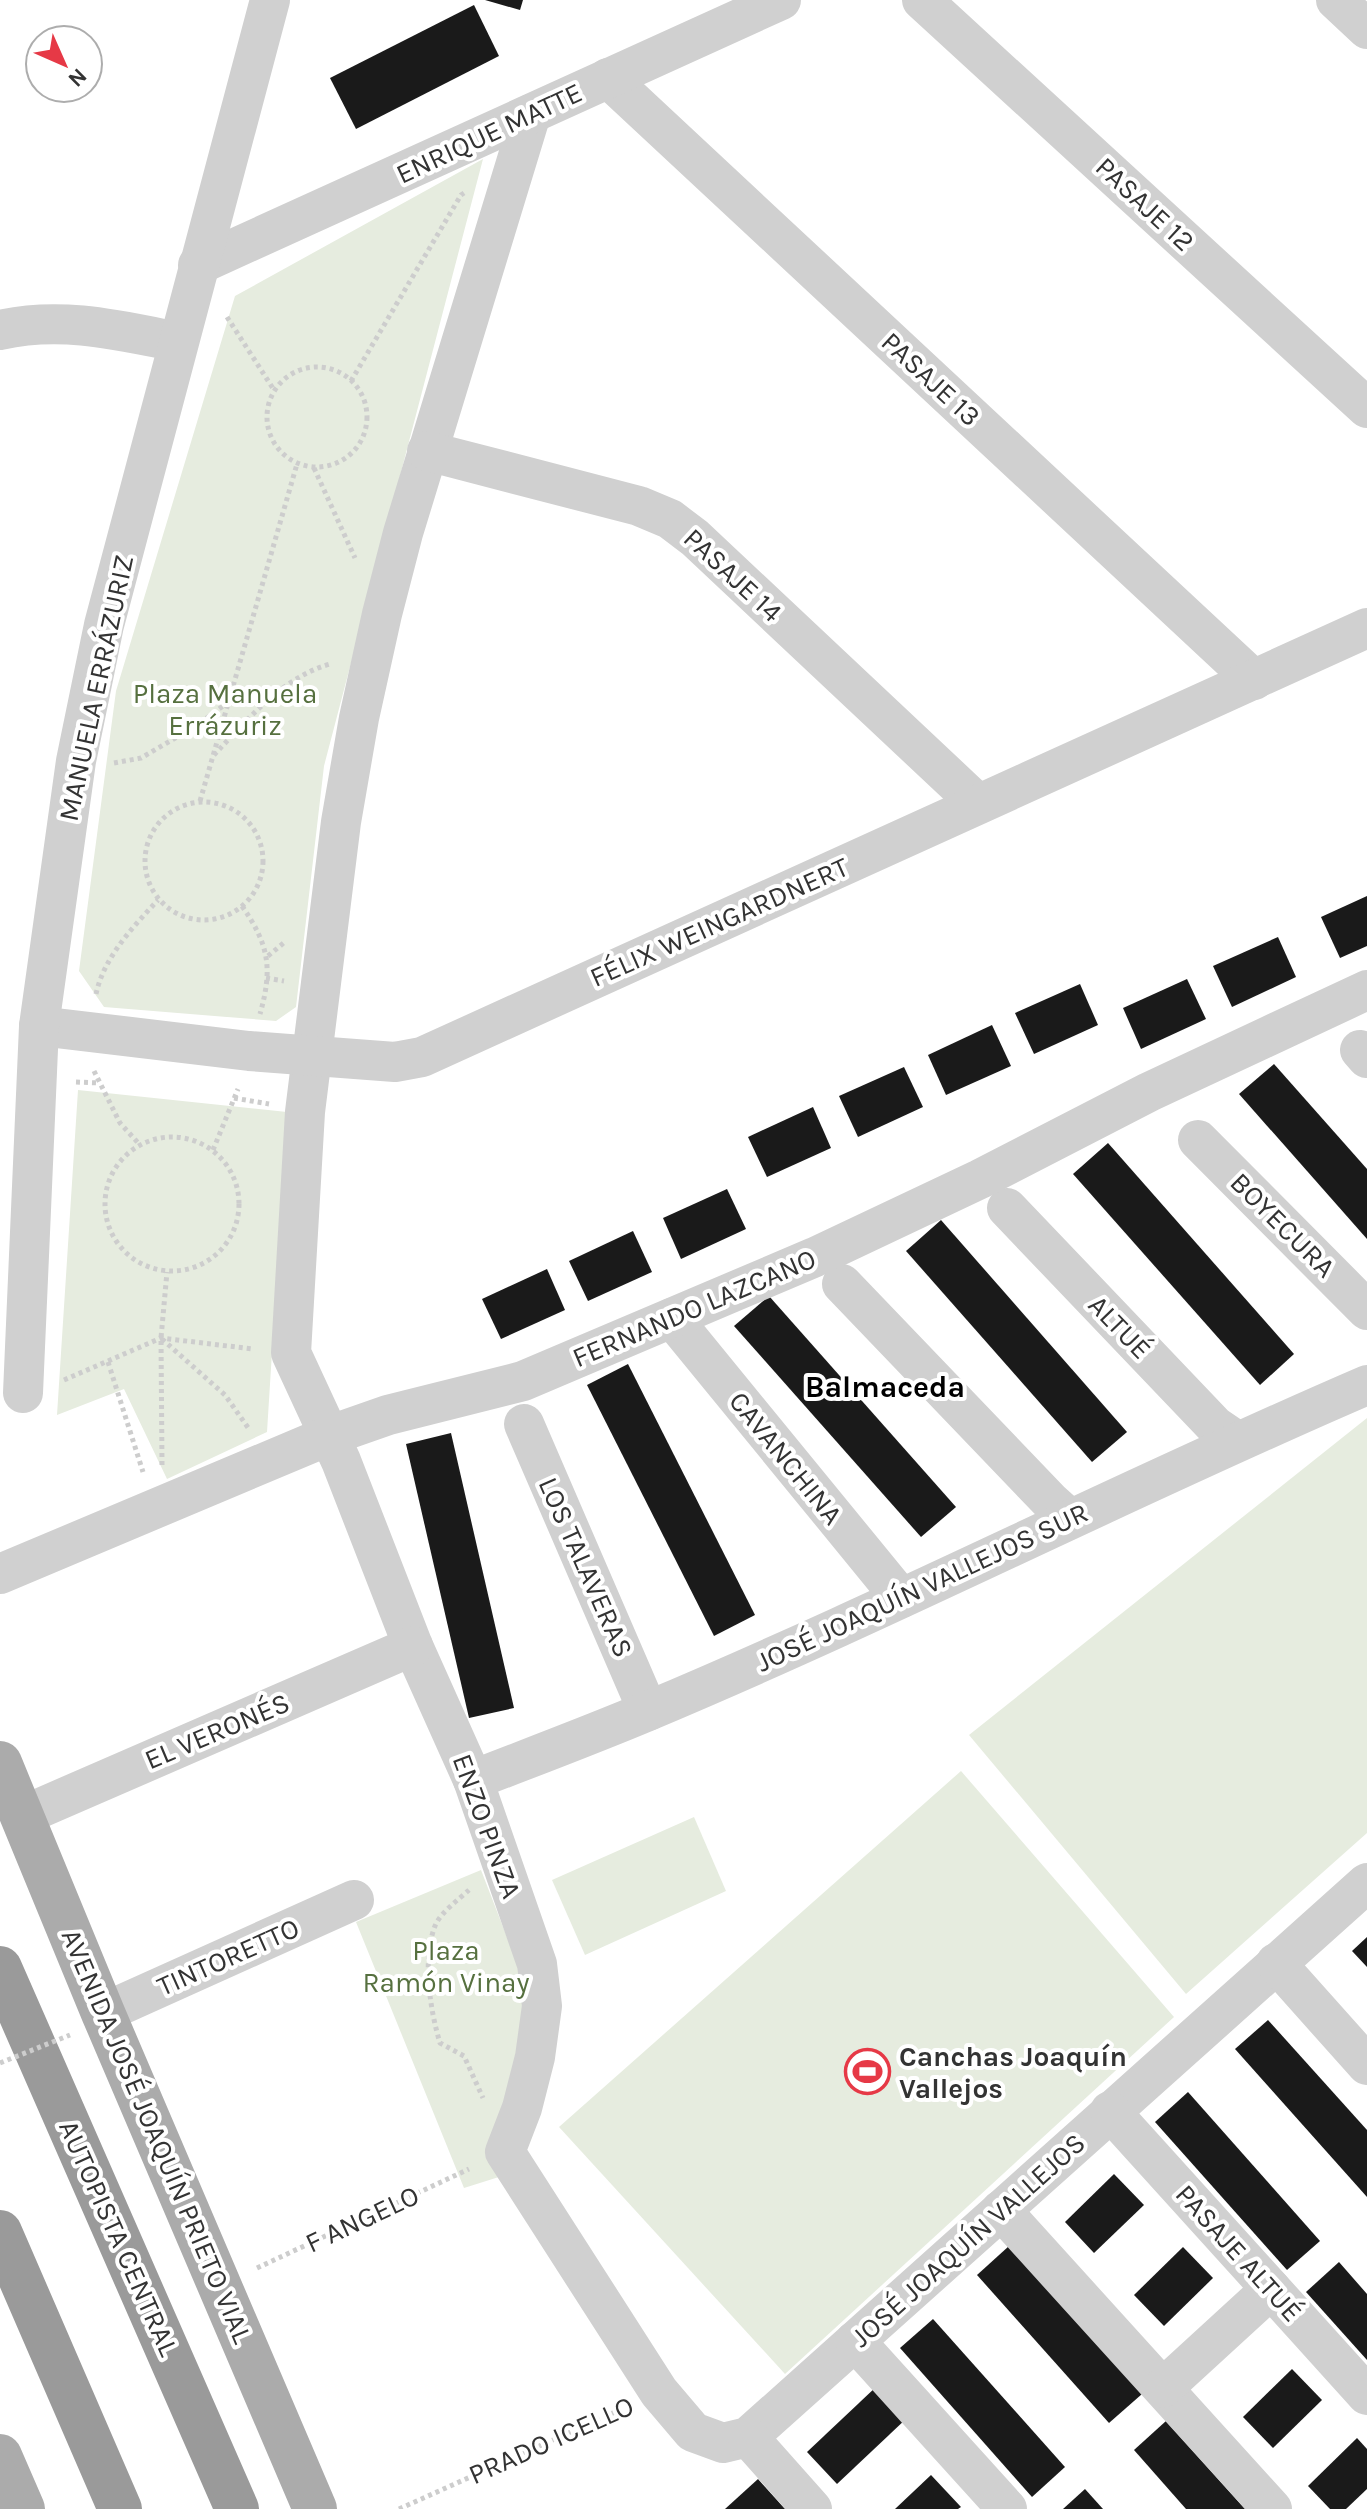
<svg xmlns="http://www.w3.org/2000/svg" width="1367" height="2509" font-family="Karla,sans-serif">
	<rect width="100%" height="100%" fill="#fff"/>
	<g fill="#e6ecdf">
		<polygon points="483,159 324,766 296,1007 276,1021 104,1007 79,971 116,691 235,296"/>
		<polygon points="78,1090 287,1112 267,1432 167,1479 124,1389 57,1415"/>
		<polygon points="1367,1418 1367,1833 1186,1994 969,1735"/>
		<polygon points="961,1771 1174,2017 785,2374 559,2127"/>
		<polygon points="694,1817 726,1891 585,1955 552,1880"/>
		<polygon points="481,1870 534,2007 502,2176 464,2188 356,1922"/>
	</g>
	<g fill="#1a1a1a">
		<polygon points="485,0 523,0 520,10"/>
		<polygon points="474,5 499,56 356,129 330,78"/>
		<polygon points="1367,896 1367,946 1340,958 1321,917"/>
		<polygon points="1278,937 1296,977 1232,1007 1213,966"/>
		<polygon points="1187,979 1206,1019 1141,1049 1123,1008"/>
		<polygon points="1080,984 1098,1025 1034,1054 1015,1013"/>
		<polygon points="992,1025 1011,1066 946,1095 928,1055"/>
		<polygon points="1274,1064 1367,1169 1367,1239 1239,1094"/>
		<polygon points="904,1067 923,1107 858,1137 839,1096"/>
		<polygon points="813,1107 831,1148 767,1177 748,1137"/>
		<polygon points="1108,1143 1294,1354 1260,1385 1073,1174"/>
		<polygon points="727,1189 746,1229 681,1259 663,1218"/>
		<polygon points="941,1220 1127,1432 1092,1462 906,1251"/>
		<polygon points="633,1231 652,1272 588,1301 569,1261"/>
		<polygon points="547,1269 565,1310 501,1339 482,1299"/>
		<polygon points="769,1296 956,1507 921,1537 734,1326"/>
		<polygon points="628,1364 755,1615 714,1636 587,1385"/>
		<polygon points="451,1433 514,1708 469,1718 406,1444"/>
		<polygon points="1367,1937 1367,1967 1352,1951"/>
		<polygon points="1268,2020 1367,2130 1367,2197 1235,2049"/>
		<polygon points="1188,2092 1320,2241 1287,2270 1155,2122"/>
		<polygon points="1114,2174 1144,2205 1094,2253 1065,2222"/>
		<polygon points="1009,2246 1142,2394 1109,2423 977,2275"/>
		<polygon points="1183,2247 1213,2278 1164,2326 1134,2295"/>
		<polygon points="1339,2262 1367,2294 1367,2360 1306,2292"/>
		<polygon points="933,2319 1065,2467 1032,2497 900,2348"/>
		<polygon points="1292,2369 1322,2400 1273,2448 1243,2417"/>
		<polygon points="877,2386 907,2418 837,2484 807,2452"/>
		<polygon points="1166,2421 1245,2509 1186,2509 1134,2450"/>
		<polygon points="1357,2438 1367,2449 1367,2489 1346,2509 1330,2509 1308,2486"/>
		<polygon points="931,2475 961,2507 958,2509 895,2509"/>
		<polygon points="758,2479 785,2509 725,2509"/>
		<polygon points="1085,2489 1103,2509 1063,2509"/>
	</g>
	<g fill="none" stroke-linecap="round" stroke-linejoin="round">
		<g stroke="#cdcdcd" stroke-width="5" stroke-dasharray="4 4" stroke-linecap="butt">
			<polyline points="227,317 274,390"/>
			<circle cx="317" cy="417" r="50"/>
			<polyline points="351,381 461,195 464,193"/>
			<polyline points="314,468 355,558"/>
			<path d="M214 755C247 720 283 677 330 664"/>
			<polyline points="114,763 141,758 196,726 227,703"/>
			<polyline points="200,801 297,464"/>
			<circle cx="204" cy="861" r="59"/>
			<path d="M242 906C269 945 273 968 260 1014"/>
			<polyline points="268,956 286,941"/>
			<polyline points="266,978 284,981"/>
			<path d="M96 994C104 957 133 927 158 900"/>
			<polyline points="94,1071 120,1123 140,1145"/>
			<polyline points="76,1082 99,1083"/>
			<polyline points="234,1098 269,1104"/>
			<circle cx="172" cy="1204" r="67"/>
			<polyline points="213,1150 238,1089"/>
			<polyline points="162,1339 225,1395 249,1429"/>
			<polyline points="108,1362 143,1472"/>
			<polyline points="64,1380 161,1338 253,1349"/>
			<polyline points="162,1465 161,1338 167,1272"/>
			<path d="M469 1890C459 1899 440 1913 435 1926 422 1959 430 2010 440 2043L464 2056 483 2098"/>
			<polyline points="257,2268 469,2169"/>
			<polyline points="399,2509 624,2408"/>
		</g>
		<g stroke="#d0d0d0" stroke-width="40">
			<polyline points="922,0 1367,408"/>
			<polyline points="1336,0 1367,29"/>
			<polyline points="608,78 1254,680"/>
			<polyline points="531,114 403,533 382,614 359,718 341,822 305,1112 291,1353 341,1461 413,1646 473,1780 537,1964 542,2006 535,2057 522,2108 505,2152 659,2392 693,2432 723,2443 748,2437 1367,1883"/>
			<polyline points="198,265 781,0"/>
			<path d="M0 330C61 316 118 330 178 342"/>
			<polyline points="427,451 639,506 670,519 695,538 978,804"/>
			<polyline points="39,1026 249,1051 395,1062 422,1057 1367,628"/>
			<polyline points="1360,1050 1367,1058"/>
			<polyline points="1198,1140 1367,1310"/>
			<polyline points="1007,1208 1215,1426 1237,1441"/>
			<polyline points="842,1284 1050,1501 1070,1519"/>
			<polyline points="672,1318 901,1598"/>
			<polyline points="23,1393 39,1026 76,761 104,625 270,0"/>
			<polyline points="524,1424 648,1711"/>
			<polyline points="0,1574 328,1436 388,1415 523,1381 815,1257 980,1179 1149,1092 1367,990"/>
			<path d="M473 1780C532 1757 591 1735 648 1711 891 1609 1125 1489 1367 1385"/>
			<polyline points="22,1816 413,1646"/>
			<polyline points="1276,1963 1367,2065"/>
			<polyline points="103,2013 354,1900"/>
			<polyline points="1110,2111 1367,2395"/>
			<polyline points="1001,2210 1272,2509"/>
			<polyline points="855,2341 1007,2509"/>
			<polyline points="1163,2388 1271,2289"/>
			<polyline points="748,2437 812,2509"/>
		</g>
		<g stroke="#ababab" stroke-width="44">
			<polyline points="0,1763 103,2013 315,2509"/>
			<polyline points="0,2456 23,2509"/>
		</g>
		<g stroke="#9a9a9a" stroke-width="44">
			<polyline points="0,1968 237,2509"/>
			<polyline points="0,2232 120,2509"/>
		</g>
		<polyline stroke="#cdcdcd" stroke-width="5" stroke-dasharray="4 4" stroke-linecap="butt" points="0,2063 70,2035"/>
	</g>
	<defs>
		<symbol id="stadium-ring" viewBox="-11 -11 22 22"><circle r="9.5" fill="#fff" stroke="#e63946" stroke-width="1.5"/><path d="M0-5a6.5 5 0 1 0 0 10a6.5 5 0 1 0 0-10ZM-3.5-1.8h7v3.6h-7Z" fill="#e63946"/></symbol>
	</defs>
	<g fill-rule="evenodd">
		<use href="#stadium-ring" x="842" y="2046" width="51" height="51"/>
	</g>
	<g text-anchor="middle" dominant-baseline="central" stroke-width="8" stroke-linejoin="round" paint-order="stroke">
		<g font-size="28" fill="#333" stroke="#fff">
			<text transform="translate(489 133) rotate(-25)">ENRIQUE MATTE</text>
			<text transform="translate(1145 204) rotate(43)">PASAJE 12</text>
			<text transform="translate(931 379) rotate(43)">PASAJE 13</text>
			<text transform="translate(733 575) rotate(43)">PASAJE 14</text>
			<text transform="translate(96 688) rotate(-78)">MANUELA ERRÁZURIZ</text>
			<text transform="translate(719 922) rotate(-24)">FÉLIX WEINGARDNERT</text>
			<text transform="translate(1283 1225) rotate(45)">BOYECURA</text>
			<text transform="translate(694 1308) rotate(-23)">FERNANDO LAZCANO</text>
			<text transform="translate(1120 1327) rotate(46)">ALTUÉ</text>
			<text transform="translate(786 1458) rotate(51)">CAVANCHINA</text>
			<text transform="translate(586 1567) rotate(66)">LOS TALAVERAS</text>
			<text transform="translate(922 1587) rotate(-25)">JOSÉ JOAQUÍN VALLEJOS SUR</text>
			<text transform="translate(217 1731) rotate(-23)">EL VERONÉS</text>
			<text transform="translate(487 1826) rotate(70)">ENZO PINZA</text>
			<text transform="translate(228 1957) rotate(-24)">TINTORETTO</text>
			<text transform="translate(157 2136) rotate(67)">AVENIDA JOSÉ JOAQUÍN PRIETO VIAL</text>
			<text transform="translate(362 2219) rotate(-25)">F ANGELO</text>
			<text transform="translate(119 2238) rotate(66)">AUTOPISTA CENTRAL</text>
			<text transform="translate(968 2240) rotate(-42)">JOSÉ JOAQUÍN VALLEJOS</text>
			<text transform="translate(1239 2253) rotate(48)">PASAJE ALTUÉ</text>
			<text transform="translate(551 2440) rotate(-24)">PRADO ICELLO</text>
		</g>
		<g font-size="28" fill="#56703f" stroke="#fff">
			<text x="225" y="693">Plaza Manuela<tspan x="225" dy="32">Errázuriz</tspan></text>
			<text x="446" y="1950">Plaza<tspan x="446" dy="32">Ramón Vinay</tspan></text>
		</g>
		<g font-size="28" font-weight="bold" fill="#333" stroke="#fff" text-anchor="start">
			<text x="899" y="2056">Canchas Joaquín<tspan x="899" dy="32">Vallejos</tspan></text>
		</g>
		<g font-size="30" font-weight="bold" fill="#000" stroke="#fff">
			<text x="885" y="1387">Balmaceda</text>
		</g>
	</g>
	<g transform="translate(64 64) rotate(135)"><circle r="38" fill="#ffffff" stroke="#adadad" stroke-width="2"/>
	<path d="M0-6L14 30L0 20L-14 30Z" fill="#e63946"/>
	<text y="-12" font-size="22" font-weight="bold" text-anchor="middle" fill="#333333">N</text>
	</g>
</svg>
